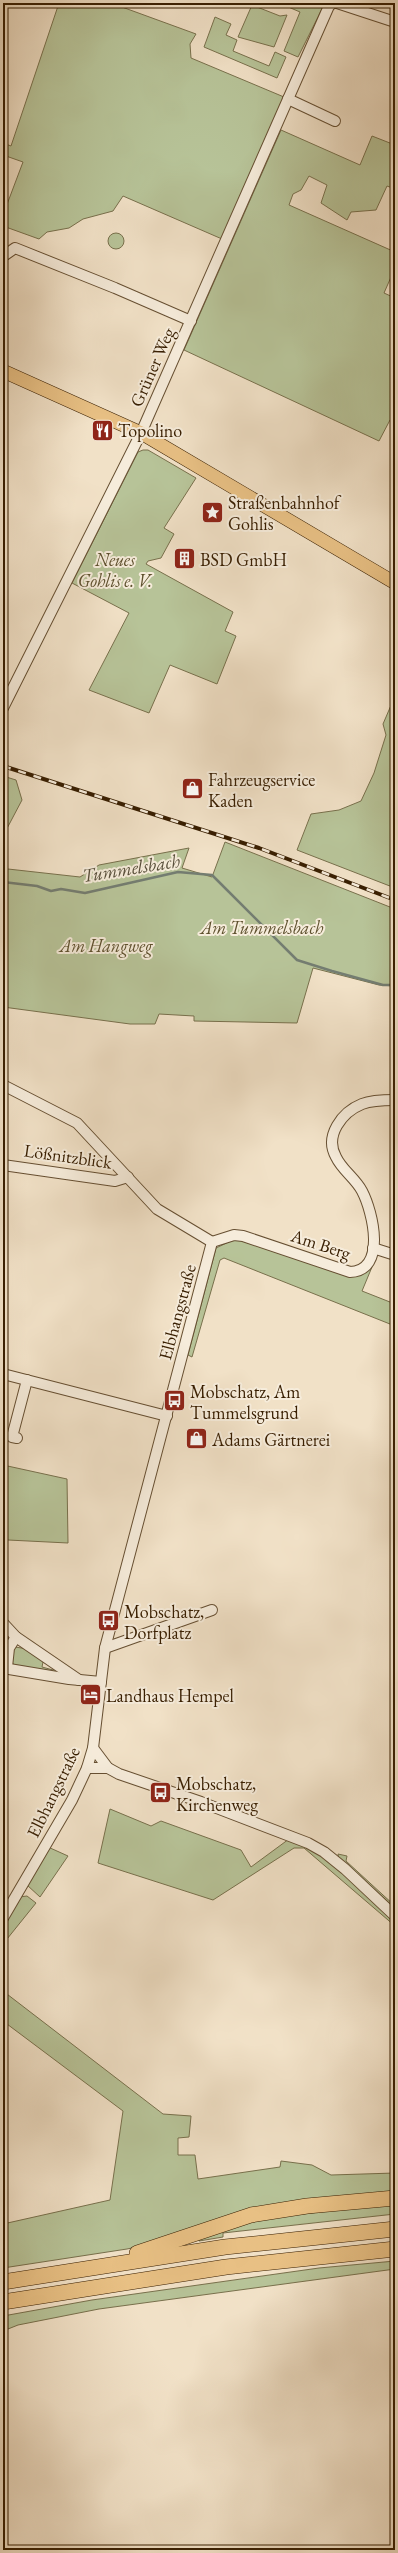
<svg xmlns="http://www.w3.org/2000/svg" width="398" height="2553" font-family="'EB Garamond',serif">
	<rect width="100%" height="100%" fill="#f1e1c7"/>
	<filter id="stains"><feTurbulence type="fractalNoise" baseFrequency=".005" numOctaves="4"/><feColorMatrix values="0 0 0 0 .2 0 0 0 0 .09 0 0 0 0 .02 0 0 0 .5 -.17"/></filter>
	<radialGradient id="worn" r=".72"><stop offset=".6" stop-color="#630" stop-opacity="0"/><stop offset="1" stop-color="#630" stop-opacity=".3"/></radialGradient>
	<g fill="#b7c398" stroke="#78704c">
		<polygon points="59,3 111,3 196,34 190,44 191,58 284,97 222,239 123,196 113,211 83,219 69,228 47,232 39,239 3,226 3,215 23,162 6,156 3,160 3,143 11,146"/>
		<polygon points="279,3 324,5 298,57 284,51 300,12"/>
		<polygon points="252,5 280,16 287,15 274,47 238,37"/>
		<polygon points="215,17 231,24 226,35 237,40 233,51 269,66 275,52 286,57 277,78 204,47"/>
		<polygon points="281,130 360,165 372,136 395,145 395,189 387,186 376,210 351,212 347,220 321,203 327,185 309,176 301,190 293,194 289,205 395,252 395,268 384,293 395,298 395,422 390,420 379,441 184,350"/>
		<circle cx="116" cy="241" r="8"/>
		<polygon points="143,450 148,450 196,478 164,528 174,534 161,558 148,561 146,564 233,612 225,631 236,636 217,684 170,665 149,713 89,690 129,613 72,583 138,452"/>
		<polygon points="395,696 395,888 297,850 311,814 339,810 361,801 374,773 386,735 383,724"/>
		<polygon points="3,776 16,780 22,800 3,836"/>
		<polygon points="225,842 395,909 395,986 379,985 313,968 297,1023 194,1021 194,1016 159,1014 155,1024 130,1024 3,1007 3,877 8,869 80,877 99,865 189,848 182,868 212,877"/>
		<polygon points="233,1240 239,1240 350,1276 359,1275 372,1267 362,1291 395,1304 395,1326 224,1258 220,1260 192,1357 188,1355 216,1248"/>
		<polygon points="3,1465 67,1479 68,1543 8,1540 3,1535"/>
		<polygon points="15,1647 28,1649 47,1663 43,1662 42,1667 53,1670 55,1665 69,1674 19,1668 12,1663 11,1650"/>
		<polygon points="110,1809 151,1826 161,1821 241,1850 251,1867 289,1839 319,1854 333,1864 395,1920 395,1926 304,1848 294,1848 213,1900 98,1863"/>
		<polygon points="48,1847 68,1856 40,1897 27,1885"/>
		<polygon points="338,1854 347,1856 346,1861 395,1906 395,1912 339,1860"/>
		<polygon points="27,1896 36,1903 3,1944 3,1924 19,1897"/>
		<polygon points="3,1991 163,2114 191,2116 189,2137 178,2138 178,2155 195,2155 198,2179 280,2167 281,2161 312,2165 331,2175 395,2173 395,2191 127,2249 3,2268 3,2224 110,2200 123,2111 3,2021"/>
		<polygon points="395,2203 395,2214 223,2233 223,2237 199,2241 198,2239 243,2224 277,2217"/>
		<polygon points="395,2261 395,2269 99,2309 18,2325 3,2331 3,2316 92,2300 319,2268"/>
	</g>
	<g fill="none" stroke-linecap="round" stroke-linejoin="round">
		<polyline stroke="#747d71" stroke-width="2.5" points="3,882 37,886 51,891 61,889 85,893 178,872 212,875 297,960 332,971 383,985 395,985"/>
		<defs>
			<g id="minor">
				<polyline points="337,3 395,22"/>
				<polyline points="288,99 335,121"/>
				<polyline points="5,255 15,248 115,288 191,321"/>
				<polyline points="3,708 141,433 329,6 333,3"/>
				<polyline points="3,1085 77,1123 157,1209 212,1242"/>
				<polyline points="3,1165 115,1181 128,1177"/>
				<path d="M212 1242 234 1235 243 1236 350 1272C387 1271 373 1212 362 1191 355 1178 342 1170 336 1157 324 1136 342 1112 362 1104 372 1100 384 1100 395 1100"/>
				<polyline points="373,1248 395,1255"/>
				<polyline points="3,1374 167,1416"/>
				<polyline points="17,1438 12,1437 27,1380"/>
				<polyline points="3,1623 16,1637 79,1680"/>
				<polyline points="105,1648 212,1610"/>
				<polyline points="7,1667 9,1648 16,1637"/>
				<polyline points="3,1668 69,1679 101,1682"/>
				<polyline points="93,1748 108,1768 119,1774 201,1802 308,1843 324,1852 345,1869 395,1916"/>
				<polyline points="87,1768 108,1768"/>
				<polyline points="3,1918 72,1800 87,1768 93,1748 105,1648 212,1242"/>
			</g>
			<polyline id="major" points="3,371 141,433 395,583"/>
			<g id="highway">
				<polyline points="137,2253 251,2215 307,2206 395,2198"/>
				<polyline points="3,2282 225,2247 395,2229"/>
				<polyline points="3,2302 226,2267 395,2249"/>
			</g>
		</defs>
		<use href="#minor" stroke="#664f32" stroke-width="12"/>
		<use href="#major" stroke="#381e01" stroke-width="14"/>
		<use href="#highway" stroke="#381e01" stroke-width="16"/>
		<use href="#minor" stroke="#f6ecdb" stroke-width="10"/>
		<use href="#major" stroke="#e8c084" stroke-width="13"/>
		<use href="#highway" stroke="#e8c084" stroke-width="15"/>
		<defs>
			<polyline id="rail" points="3,766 259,848 395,900"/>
		</defs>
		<use href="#rail" stroke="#381e01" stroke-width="4"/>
		<use href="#rail" stroke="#f6ecdb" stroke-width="2.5" stroke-dasharray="8" stroke-linecap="butt"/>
	</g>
	<defs>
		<symbol id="restaurant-square" viewBox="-11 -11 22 22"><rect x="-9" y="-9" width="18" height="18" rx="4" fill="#8f2418" stroke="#f6ecdb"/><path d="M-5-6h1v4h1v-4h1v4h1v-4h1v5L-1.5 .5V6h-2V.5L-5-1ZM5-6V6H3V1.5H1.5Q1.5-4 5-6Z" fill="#fff"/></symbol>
		<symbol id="sight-square" viewBox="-11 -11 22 22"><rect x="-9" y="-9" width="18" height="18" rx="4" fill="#8f2418" stroke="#f6ecdb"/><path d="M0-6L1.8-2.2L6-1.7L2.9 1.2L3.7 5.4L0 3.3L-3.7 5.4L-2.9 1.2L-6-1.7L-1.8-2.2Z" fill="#fff"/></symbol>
		<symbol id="building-square" viewBox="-11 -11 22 22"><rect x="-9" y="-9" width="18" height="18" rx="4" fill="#8f2418" stroke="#f6ecdb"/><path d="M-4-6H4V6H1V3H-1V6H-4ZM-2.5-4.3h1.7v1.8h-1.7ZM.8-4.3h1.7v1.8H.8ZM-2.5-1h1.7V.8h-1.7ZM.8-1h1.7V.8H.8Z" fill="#fff"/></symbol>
		<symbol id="shop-square" viewBox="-11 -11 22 22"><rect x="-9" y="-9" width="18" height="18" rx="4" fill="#8f2418" stroke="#f6ecdb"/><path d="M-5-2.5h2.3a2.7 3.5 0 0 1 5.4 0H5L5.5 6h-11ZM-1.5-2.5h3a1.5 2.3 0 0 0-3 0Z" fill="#fff"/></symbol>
		<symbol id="bus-square" viewBox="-11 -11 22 22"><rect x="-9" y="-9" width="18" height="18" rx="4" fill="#8f2418" stroke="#f6ecdb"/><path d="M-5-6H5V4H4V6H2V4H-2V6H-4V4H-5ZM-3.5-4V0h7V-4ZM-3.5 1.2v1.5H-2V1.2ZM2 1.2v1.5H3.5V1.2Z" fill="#fff"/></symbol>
		<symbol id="hotel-square" viewBox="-11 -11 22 22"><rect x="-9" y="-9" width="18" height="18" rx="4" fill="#8f2418" stroke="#f6ecdb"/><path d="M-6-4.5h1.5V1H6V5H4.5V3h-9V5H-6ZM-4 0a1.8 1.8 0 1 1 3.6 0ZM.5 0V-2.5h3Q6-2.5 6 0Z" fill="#fff"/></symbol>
	</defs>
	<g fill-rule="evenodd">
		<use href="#restaurant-square" x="90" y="418" width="25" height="25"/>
		<use href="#sight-square" x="200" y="500" width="25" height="25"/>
		<use href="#building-square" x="172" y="546" width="25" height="25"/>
		<use href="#shop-square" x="180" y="776" width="25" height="25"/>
		<use href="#bus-square" x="162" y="1388" width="25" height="25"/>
		<use href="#shop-square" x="184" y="1426" width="25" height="25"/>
		<use href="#bus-square" x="96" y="1608" width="25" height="25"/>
		<use href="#hotel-square" x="78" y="1682" width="25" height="25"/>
		<use href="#bus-square" x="148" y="1780" width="25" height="25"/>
	</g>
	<g text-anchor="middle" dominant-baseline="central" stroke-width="4" stroke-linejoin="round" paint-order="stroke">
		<g font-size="18" fill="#381e01" stroke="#f6ecdb">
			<text transform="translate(152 367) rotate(-66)">Grüner Weg</text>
			<text transform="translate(68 1156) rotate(8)">Lößnitzblick</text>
			<text transform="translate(321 1244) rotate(18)">Am Berg</text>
			<text transform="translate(177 1312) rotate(-75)">Elbhangstraße</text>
			<text transform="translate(53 1792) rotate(-64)">Elbhangstraße</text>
		</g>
		<g font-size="18" fill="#381e01" stroke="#f6ecdb" text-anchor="start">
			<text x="118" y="430">Topolino</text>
			<text x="228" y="502">Straßenbahnhof<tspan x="228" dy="21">Gohlis</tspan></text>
			<text x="200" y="559">BSD GmbH</text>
			<text x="208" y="779">Fahrzeugservice<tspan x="208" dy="21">Kaden</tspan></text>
			<text x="190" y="1391">Mobschatz, Am<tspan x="190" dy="21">Tummelsgrund</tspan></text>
			<text x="212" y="1439">Adams Gärtnerei</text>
			<text x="124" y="1611">Mobschatz,<tspan x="124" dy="21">Dorfplatz</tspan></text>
			<text x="106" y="1695">Landhaus Hempel</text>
			<text x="176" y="1783">Mobschatz,<tspan x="176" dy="21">Kirchenweg</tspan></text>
		</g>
		<g font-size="18" font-style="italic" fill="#5e502e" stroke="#f6ecdb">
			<text x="115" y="559">Neues<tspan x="115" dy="21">Gohlis e. V.</tspan></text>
			<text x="262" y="927">Am Tummelsbach</text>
			<text x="106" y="945">Am Hangweg</text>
		</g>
		<g font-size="19" font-style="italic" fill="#564d39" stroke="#f6ecdb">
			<text transform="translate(131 868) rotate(-9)">Tummelsbach</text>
		</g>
	</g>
	<rect width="398" height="2553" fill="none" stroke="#f1e1c7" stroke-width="16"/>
	<rect x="4" y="4" width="390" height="2545" fill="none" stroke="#381e01" stroke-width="2"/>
	<rect x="8" y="8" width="382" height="2537" fill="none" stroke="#381e01"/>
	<rect width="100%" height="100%" filter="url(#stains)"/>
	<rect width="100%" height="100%" fill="url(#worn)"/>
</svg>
